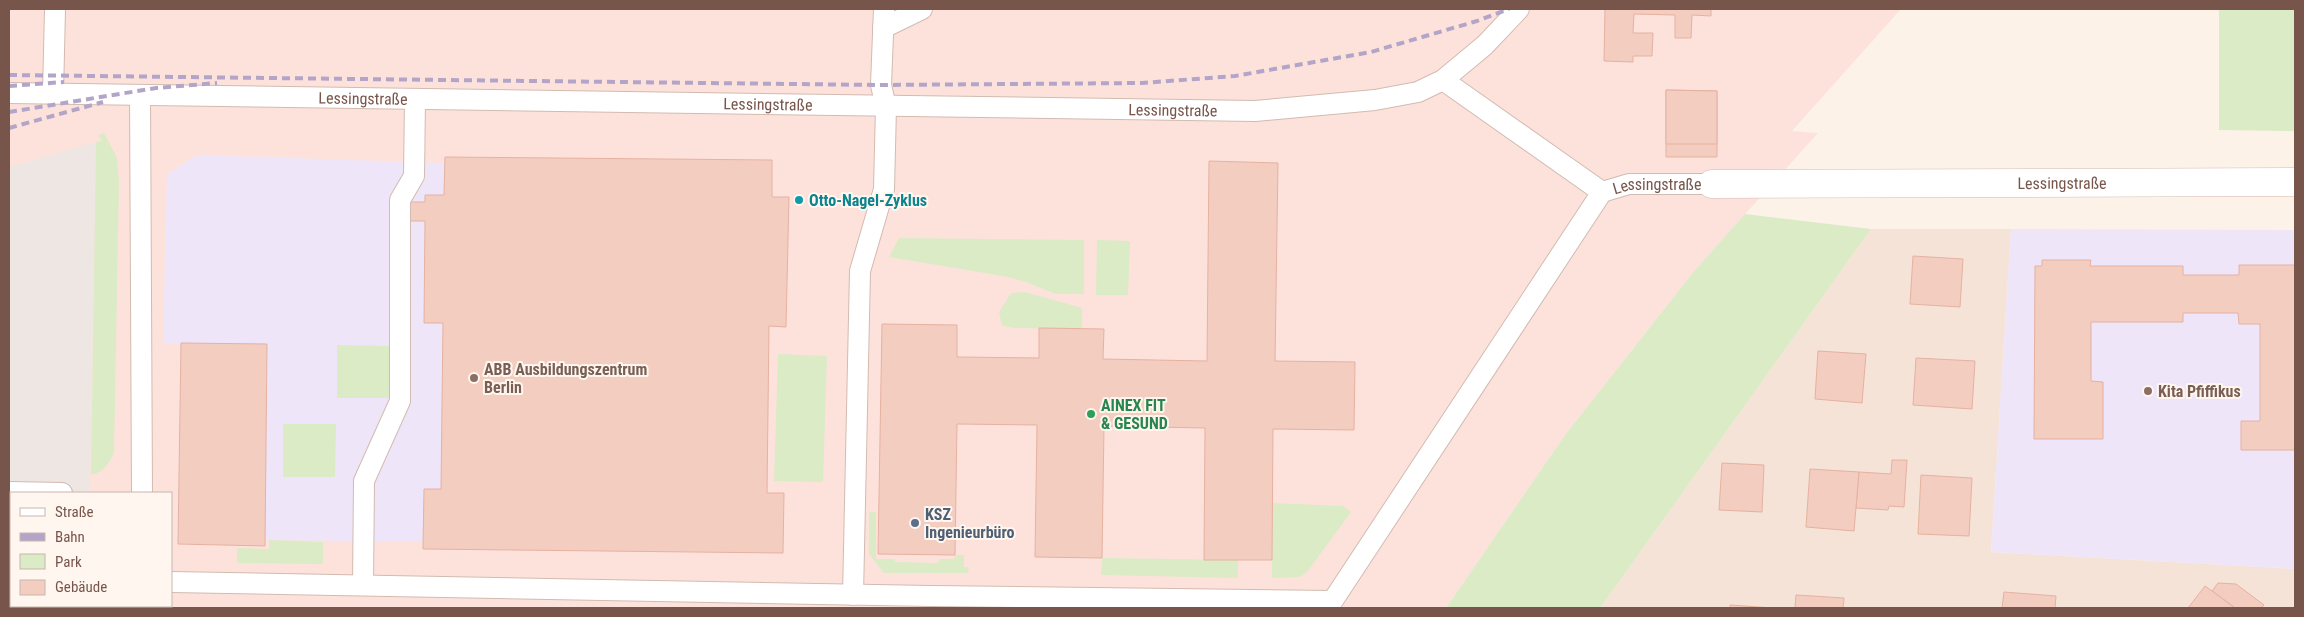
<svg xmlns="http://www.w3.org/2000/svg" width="2304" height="617" font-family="'Roboto Condensed',sans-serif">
	<rect width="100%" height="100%" fill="#fdf2e8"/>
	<polygon fill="#f5e3d7" points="1871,229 2011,229 1991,552 2295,569 2294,608 1600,608"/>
	<path fill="#fde2dc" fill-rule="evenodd" d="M9 9H1901L1792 131 1818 133 1695 270 1565 435 1446 608H9ZM11 493H171V606H11Z"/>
	<polygon fill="#eee6e2" points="96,142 90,493 11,493 11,606 88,606 88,608 9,608 9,167"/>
	<g fill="#efe5f9">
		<polygon points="197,155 444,163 445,157 772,160 772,196 789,197 786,327 769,326 767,493 783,553 423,549 423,542 269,540 265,541 265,546 178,544 181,343 163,343 167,174"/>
		<polygon points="2011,229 2295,230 2295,569 1991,552"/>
	</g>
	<g fill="#daebc6">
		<polygon points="2219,9 2295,9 2295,131 2219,130"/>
		<path d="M104 133 117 158 119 182 114 453C108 464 104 472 91 475L96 142 102 141 98 135Z"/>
		<polygon points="1745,214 1871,229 1600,608 1446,608 1565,435 1695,270"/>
		<polygon points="899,238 1084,240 1084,294 1056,294 1023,281 1003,276 889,257"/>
		<polygon points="1097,240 1130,241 1128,295 1096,295"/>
		<polygon points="1025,292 1082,308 1082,329 1016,328 1002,326 999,312 1011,293"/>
		<polygon points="337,345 390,346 390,398 337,398"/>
		<polygon points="778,354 827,356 823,482 774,481"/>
		<polygon points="283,424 336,424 335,477 283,477"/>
		<polygon points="1272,503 1343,506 1351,512 1307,572 1300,577 1272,578"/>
		<polygon points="869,512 876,512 876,559 895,559 895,562 938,563 939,559 954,559 955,555 964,555 964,567 969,567 968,573 884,573 869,554"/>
		<polygon points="269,540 323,542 323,564 237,563 237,548 269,549"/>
		<polygon points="1102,558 1238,560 1238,578 1101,575"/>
	</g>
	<g fill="#f3cdc0" stroke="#e6b1a0">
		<polygon points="1605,9 1711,9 1711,16 1692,15 1691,38 1675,38 1675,15 1634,14 1633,33 1653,33 1652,56 1633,56 1633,62 1604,61"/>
		<polygon points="1666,90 1717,91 1717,157 1666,157"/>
		<polygon points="1666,90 1717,91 1717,144 1666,144"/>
		<polygon points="445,157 772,160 772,197 789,197 786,327 769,326 767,493 784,493 783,553 423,549 424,489 441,489 443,323 424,323 425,221 410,221 410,202 425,202 425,195 444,195"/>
		<polygon points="1209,161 1278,163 1275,361 1355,362 1354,430 1273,429 1272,560 1204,560 1205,428 1104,426 1102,558 1035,557 1037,425 957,424 955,555 878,554 882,324 957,325 957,357 1039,358 1039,328 1104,329 1103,359 1207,361"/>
		<polygon points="1913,256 1963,259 1960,307 1910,304"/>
		<polygon points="2042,260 2091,260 2090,266 2183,266 2183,275 2239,275 2239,265 2295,265 2295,450 2241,450 2241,421 2260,421 2260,324 2239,324 2238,313 2183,313 2183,322 2091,322 2091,381 2103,382 2103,439 2034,439 2035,266 2042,266"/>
		<polygon points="181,343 267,344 265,546 178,544"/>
		<polygon points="1818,351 1866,354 1862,403 1815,399"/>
		<polygon points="1916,358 1975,361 1972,409 1913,405"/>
		<polygon points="1892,460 1907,460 1904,507 1889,506 1888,510 1856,508 1859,472 1891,474"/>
		<polygon points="1722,463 1764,465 1762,512 1719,510"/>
		<polygon points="1810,469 1859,472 1854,531 1806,527"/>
		<polygon points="1921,475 1972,478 1969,536 1918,534"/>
		<polygon points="9,522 11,522 11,606 72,606 72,608 9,608"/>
		<polygon points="2218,583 2236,584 2264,605 2261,608 2235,608 2212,591"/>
		<polygon points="2205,586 2212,591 2235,608 2188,608"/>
		<polygon points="2004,592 2056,596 2055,608 2002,608"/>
		<polygon points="1796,595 1844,598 1843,608 1795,608"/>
		<polygon points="1730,605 1773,608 1730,608"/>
	</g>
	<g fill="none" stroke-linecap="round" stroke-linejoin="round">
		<defs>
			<g id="service">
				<polyline points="883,28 922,9"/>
				<polyline points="1443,80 1602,192"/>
				<path id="s1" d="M9 93 1255 111 1375 100 1418 92 1443 80 1485 45 1519 9"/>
				<polyline points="53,94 55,9"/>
				<polyline points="140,95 142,493"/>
				<path id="s2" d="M1602 192 1629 184H1712"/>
				<polyline points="9,492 62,493"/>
				<polyline points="171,582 931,596 1331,601"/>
				<polyline points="363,584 364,481 400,401 400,200 414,176 415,100"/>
				<polyline points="853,595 860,271 884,189 886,107 881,85 884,9"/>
				<polyline points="141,608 141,606"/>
				<polyline points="1328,608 1602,192"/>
			</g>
			<g id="minor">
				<path id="s3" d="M1712 184 2295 182"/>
			</g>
		</defs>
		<use href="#service" stroke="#d2bbb0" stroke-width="22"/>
		<use href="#minor" stroke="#d2bbb0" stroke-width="29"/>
		<use href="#service" stroke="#fff" stroke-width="20"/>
		<use href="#minor" stroke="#fff" stroke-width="28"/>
		<g stroke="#b3a5c8" stroke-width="4" stroke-dasharray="8 5" stroke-linecap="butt">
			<polyline points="9,75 881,85 1142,83 1235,76 1371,52 1477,21 1509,9"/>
			<polyline points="9,86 64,82"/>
			<polyline points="9,112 156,88 217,83"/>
			<polyline points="9,128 103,102"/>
		</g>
	</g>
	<circle fill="#0f9aa8" stroke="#fff7ef" stroke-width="2" cx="799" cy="200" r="5"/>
	<g fill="#8d6e63" stroke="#fff7ef" stroke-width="2">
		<circle cx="474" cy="378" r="5"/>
		<circle cx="2148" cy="391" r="5"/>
	</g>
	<circle fill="#2e9e5b" stroke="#fff7ef" stroke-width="2" cx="1091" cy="414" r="5"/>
	<circle fill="#5c6f8a" stroke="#fff7ef" stroke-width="2" cx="915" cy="523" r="5"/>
	<g text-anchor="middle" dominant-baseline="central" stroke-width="4" stroke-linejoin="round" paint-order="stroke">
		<g font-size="16" fill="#78554b" stroke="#fff7ef">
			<text stroke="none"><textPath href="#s1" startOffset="354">Lessingstraße</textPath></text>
			<text stroke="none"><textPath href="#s1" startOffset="759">Lessingstraße</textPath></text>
			<text stroke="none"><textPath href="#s1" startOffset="1164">Lessingstraße</textPath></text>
			<text stroke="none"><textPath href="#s3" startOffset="350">Lessingstraße</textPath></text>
			<text stroke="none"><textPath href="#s2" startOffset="56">Lessingstraße</textPath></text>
		</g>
		<g font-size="16" font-weight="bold" fill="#0d838f" stroke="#fff7ef" text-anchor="start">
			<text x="809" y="200">Otto-Nagel-Zyklus</text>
		</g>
		<g font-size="16" font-weight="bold" fill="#785e54" stroke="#fff7ef" text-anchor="start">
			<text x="484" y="369">ABB Ausbildungszentrum<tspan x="484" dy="18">Berlin</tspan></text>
			<text x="2158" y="391">Kita Pfiffikus</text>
		</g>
		<g font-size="16" font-weight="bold" fill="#27864d" stroke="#fff7ef" text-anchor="start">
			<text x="1101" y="405">AINEX FIT<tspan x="1101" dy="18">&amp; GESUND</tspan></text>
		</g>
		<g font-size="16" font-weight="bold" fill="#4e5e75" stroke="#fff7ef" text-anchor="start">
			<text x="925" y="514">KSZ<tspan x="925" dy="18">Ingenieurbüro</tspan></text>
		</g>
	</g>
	<rect width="2304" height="617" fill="none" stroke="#78554b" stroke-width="20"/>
	<rect x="10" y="492" width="162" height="115" fill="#fff7ef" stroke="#c9b6ad"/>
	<rect x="20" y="508" width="25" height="8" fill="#ffffff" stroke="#c9b6ad"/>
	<text x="55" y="517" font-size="15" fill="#78554b">Straße</text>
	<rect x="20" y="533" width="25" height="8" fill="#b3a5c8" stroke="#c9b6ad"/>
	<text x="55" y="542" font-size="15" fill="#78554b">Bahn</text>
	<rect x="20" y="554" width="25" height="15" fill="#daebc6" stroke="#c9b6ad"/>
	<text x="55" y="567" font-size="15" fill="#78554b">Park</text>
	<rect x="20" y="580" width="25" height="15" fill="#f3cdc0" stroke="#c9b6ad"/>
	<text x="55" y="592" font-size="15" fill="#78554b">Gebäude</text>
</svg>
